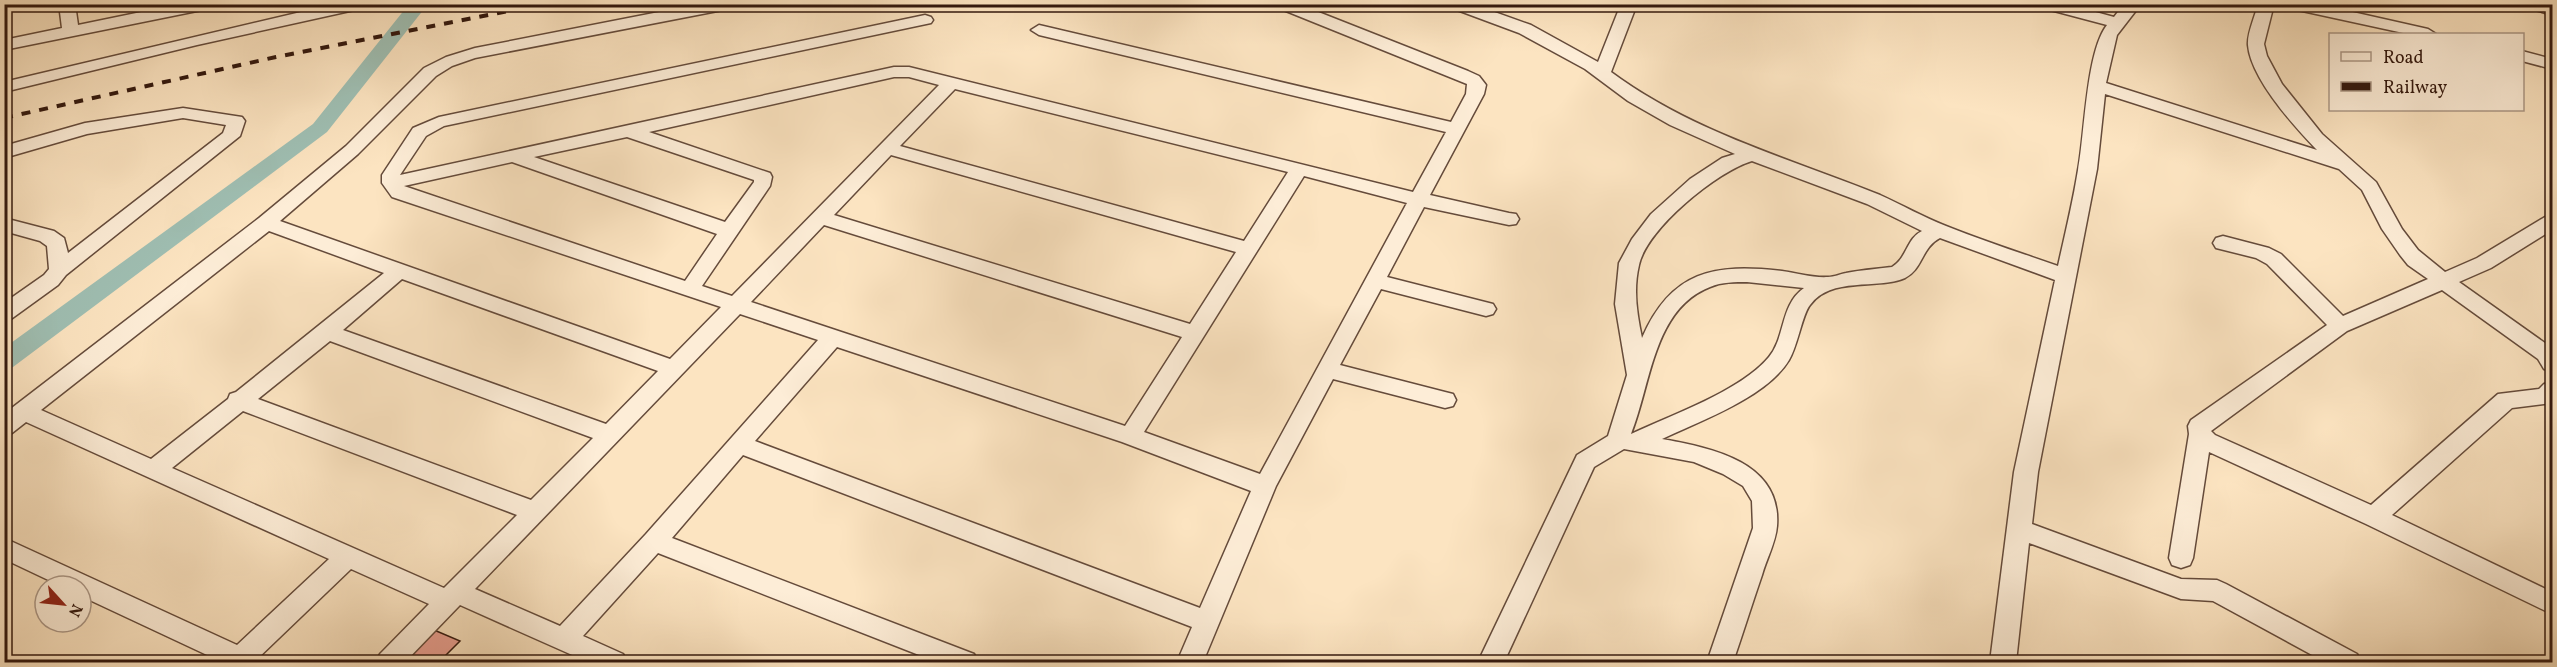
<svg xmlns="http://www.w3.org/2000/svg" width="2557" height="667" font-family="Vollkorn,serif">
	<rect width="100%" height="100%" fill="#fce4c1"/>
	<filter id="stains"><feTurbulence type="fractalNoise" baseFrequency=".00333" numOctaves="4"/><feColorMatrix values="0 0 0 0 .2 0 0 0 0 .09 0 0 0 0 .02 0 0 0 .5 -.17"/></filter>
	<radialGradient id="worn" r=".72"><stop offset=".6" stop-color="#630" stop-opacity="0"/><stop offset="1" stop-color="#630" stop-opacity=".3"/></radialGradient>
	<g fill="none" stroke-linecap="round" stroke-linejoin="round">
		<polygon fill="#9fbfb3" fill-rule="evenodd" points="409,4 428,4 327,132 13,367 4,370 4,348 313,124"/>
	</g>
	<polygon fill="#eba092" stroke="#33180e" stroke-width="1.5" points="427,627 460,641 439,662 393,662"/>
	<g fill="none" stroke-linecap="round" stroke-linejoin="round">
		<defs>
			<g id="minor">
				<polygon points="59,4 75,4 78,25 180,4 215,4 207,9 4,50 4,40 62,28"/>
				<polygon points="335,4 367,4 359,9 197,45 4,92 4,82"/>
				<path d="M700 4H736L728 9 475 58 452 66 436 76 358 154 280 221 670 359 721 307 392 197 382 183V175L413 128 439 117 925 15 931 17 933 20 931 23 444 126 426 136 400 175 894 67H909L1413 192 1446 132 1039 35 1031 30 1039 25 1451 122 1466 94 1467 84 1276 7 1274 4H1298L1468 71 1479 76 1486 85 1484 94 1430 195 1509 213 1516 214 1519 219 1516 224 1509 225 1424 207 1387 277 1493 304 1496 309 1493 314 1486 316 1381 289 1340 365 1445 392 1453 394 1456 400 1453 406 1445 408 1333 379 1276 486 1203 662H1177L1192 627 743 455 672 538 974 654 978 662H937L658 553 583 636 623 654 627 662H588L460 605 405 662H376L380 654 429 604 351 569 254 662H222L81 596V586H61L4 559V538L237 645 329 559 26 422 12 433 4 435V414L259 218 346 146 424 68 446 57 475 48ZM894 77H909L939 85 732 296 702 286 770 186 772 177 770 173 649 132ZM955 89 1288 172 1244 241 900 146ZM627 137 754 180V182L725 222 534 157ZM891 155 1236 252 1190 324 834 215ZM512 162 717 234 685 281 404 186ZM1304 176 1407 203 1260 474 1144 432ZM824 225 1182 337 1125 426 751 302ZM269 231 384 273 236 392 230 394 228 399 151 459 41 410ZM402 279 658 371 606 424 343 330ZM740 314 818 340 646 534 560 626 475 589ZM330 341 593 438 531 500 258 399ZM837 347 1122 442 1251 491 1200 608 755 441ZM243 411 517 515 444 588 172 468Z"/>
				<path d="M1447 4H1472L1531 25 1598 62 1621 4H1637L1611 72C1692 132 1788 158 1880 195 1902 205 1923 217 1946 226 1983 241 2021 253 2058 266 2065 234 2073 202 2078 170 2085 134 2086 52 2107 25L2039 7 2037 4H2066L2114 17 2124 4H2141L2117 35 2106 83 2317 150C2294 126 2251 79 2248 45 2247 33 2255 17 2258 4H2274L2264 44 2267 56 2282 84 2322 134 2376 182 2402 229 2418 250 2445 272 2477 258 2545 217 2552 216V230L2491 268 2459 282 2552 348V371L2544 369 2538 359 2442 290 2347 331 2211 431 2215 435 2371 505 2498 394 2539 389 2544 384 2552 382V403L2512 408 2392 515 2552 592V614L2366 524 2209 452 2193 558 2190 565 2181 568 2172 565 2169 558 2189 434 2188 426 2191 420 2327 325 2267 264 2256 258 2216 248 2213 243 2216 238 2223 236 2269 248 2281 254 2343 316 2428 279 2408 265 2400 255 2382 229 2362 190 2339 169 2105 94 2097 169 2038 472 2032 524 2181 579 2217 580 2226 584 2357 654 2361 662H2325L2213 601 2181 599 2029 543 2016 662H1990L2014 472 2055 280 1940 238C1921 248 1923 269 1905 278 1877 290 1831 276 1810 305 1802 315 1798 345 1789 360 1767 397 1700 421 1662 439 1712 448 1782 462 1777 526 1776 542 1766 560 1762 575 1752 604 1743 633 1733 662H1707L1753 528 1752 501 1743 486 1723 474 1694 462 1624 449 1594 467 1504 662H1478L1577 455 1608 436 1627 375 1615 304 1619 263 1632 239 1651 214 1690 179 1722 158 1735 154 1670 125 1628 101 1585 69 1519 33 1449 7ZM1752 161 1867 204 1922 231C1907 238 1907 258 1892 267 1877 269 1861 270 1846 273 1840 274 1834 277 1828 277 1813 278 1797 273 1782 271 1714 263 1671 271 1642 338 1637 314 1633 290 1639 265 1647 228 1718 171 1752 161ZM1747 282 1804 288C1780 305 1786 336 1769 357 1741 391 1671 415 1631 434 1651 385 1653 309 1710 287 1722 282 1735 282 1747 282Z"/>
				<polygon points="2285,4 2317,4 2428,29 2436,34 2408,34 2293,9"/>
				<polygon points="2523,4 2552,5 2552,15 2525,7"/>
				<polygon points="2522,51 2552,59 2552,69 2522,61"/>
				<polygon points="183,108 242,117 245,121 240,136 66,275 58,285 11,319 4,321 4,303 44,275 49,269 47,246 40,241 4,231 4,218 54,231 64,238 68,253 223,133 226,125 183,118 87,134 4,158 4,146 85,123"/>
			</g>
		</defs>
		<use href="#minor" stroke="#654b3b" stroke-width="3"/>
		<use href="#minor" fill="#fdedd7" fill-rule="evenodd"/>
		<polyline stroke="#33180e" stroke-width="4" stroke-dasharray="9 9" stroke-linecap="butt" points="4,118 276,57 544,4"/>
	</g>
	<rect width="2557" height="667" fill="none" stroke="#fce4c1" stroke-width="24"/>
	<rect x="6" y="6" width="2545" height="655" fill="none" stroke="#33180e" stroke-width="3"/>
	<rect x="12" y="12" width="2533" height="643" fill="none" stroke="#33180e" stroke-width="1.5"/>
	<rect x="2329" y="33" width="195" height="78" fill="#fdedd7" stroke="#ac9887" stroke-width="1.5"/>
	<rect x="2341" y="52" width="30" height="9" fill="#fdedd7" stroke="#ac9887" stroke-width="1.5"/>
	<text x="2383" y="63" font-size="18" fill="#33180e">Road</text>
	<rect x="2341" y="82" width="30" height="9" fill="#33180e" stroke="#ac9887" stroke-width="1.5"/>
	<text x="2383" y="93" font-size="18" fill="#33180e">Railway</text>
	<g transform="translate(63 604) rotate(117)"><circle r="28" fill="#fdedd7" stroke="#ac9887" stroke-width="1.5"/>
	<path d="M0-4.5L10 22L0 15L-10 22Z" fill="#8f2418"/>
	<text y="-9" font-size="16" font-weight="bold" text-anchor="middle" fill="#33180e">N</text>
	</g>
	<rect width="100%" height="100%" filter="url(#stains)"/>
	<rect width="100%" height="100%" fill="url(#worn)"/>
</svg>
